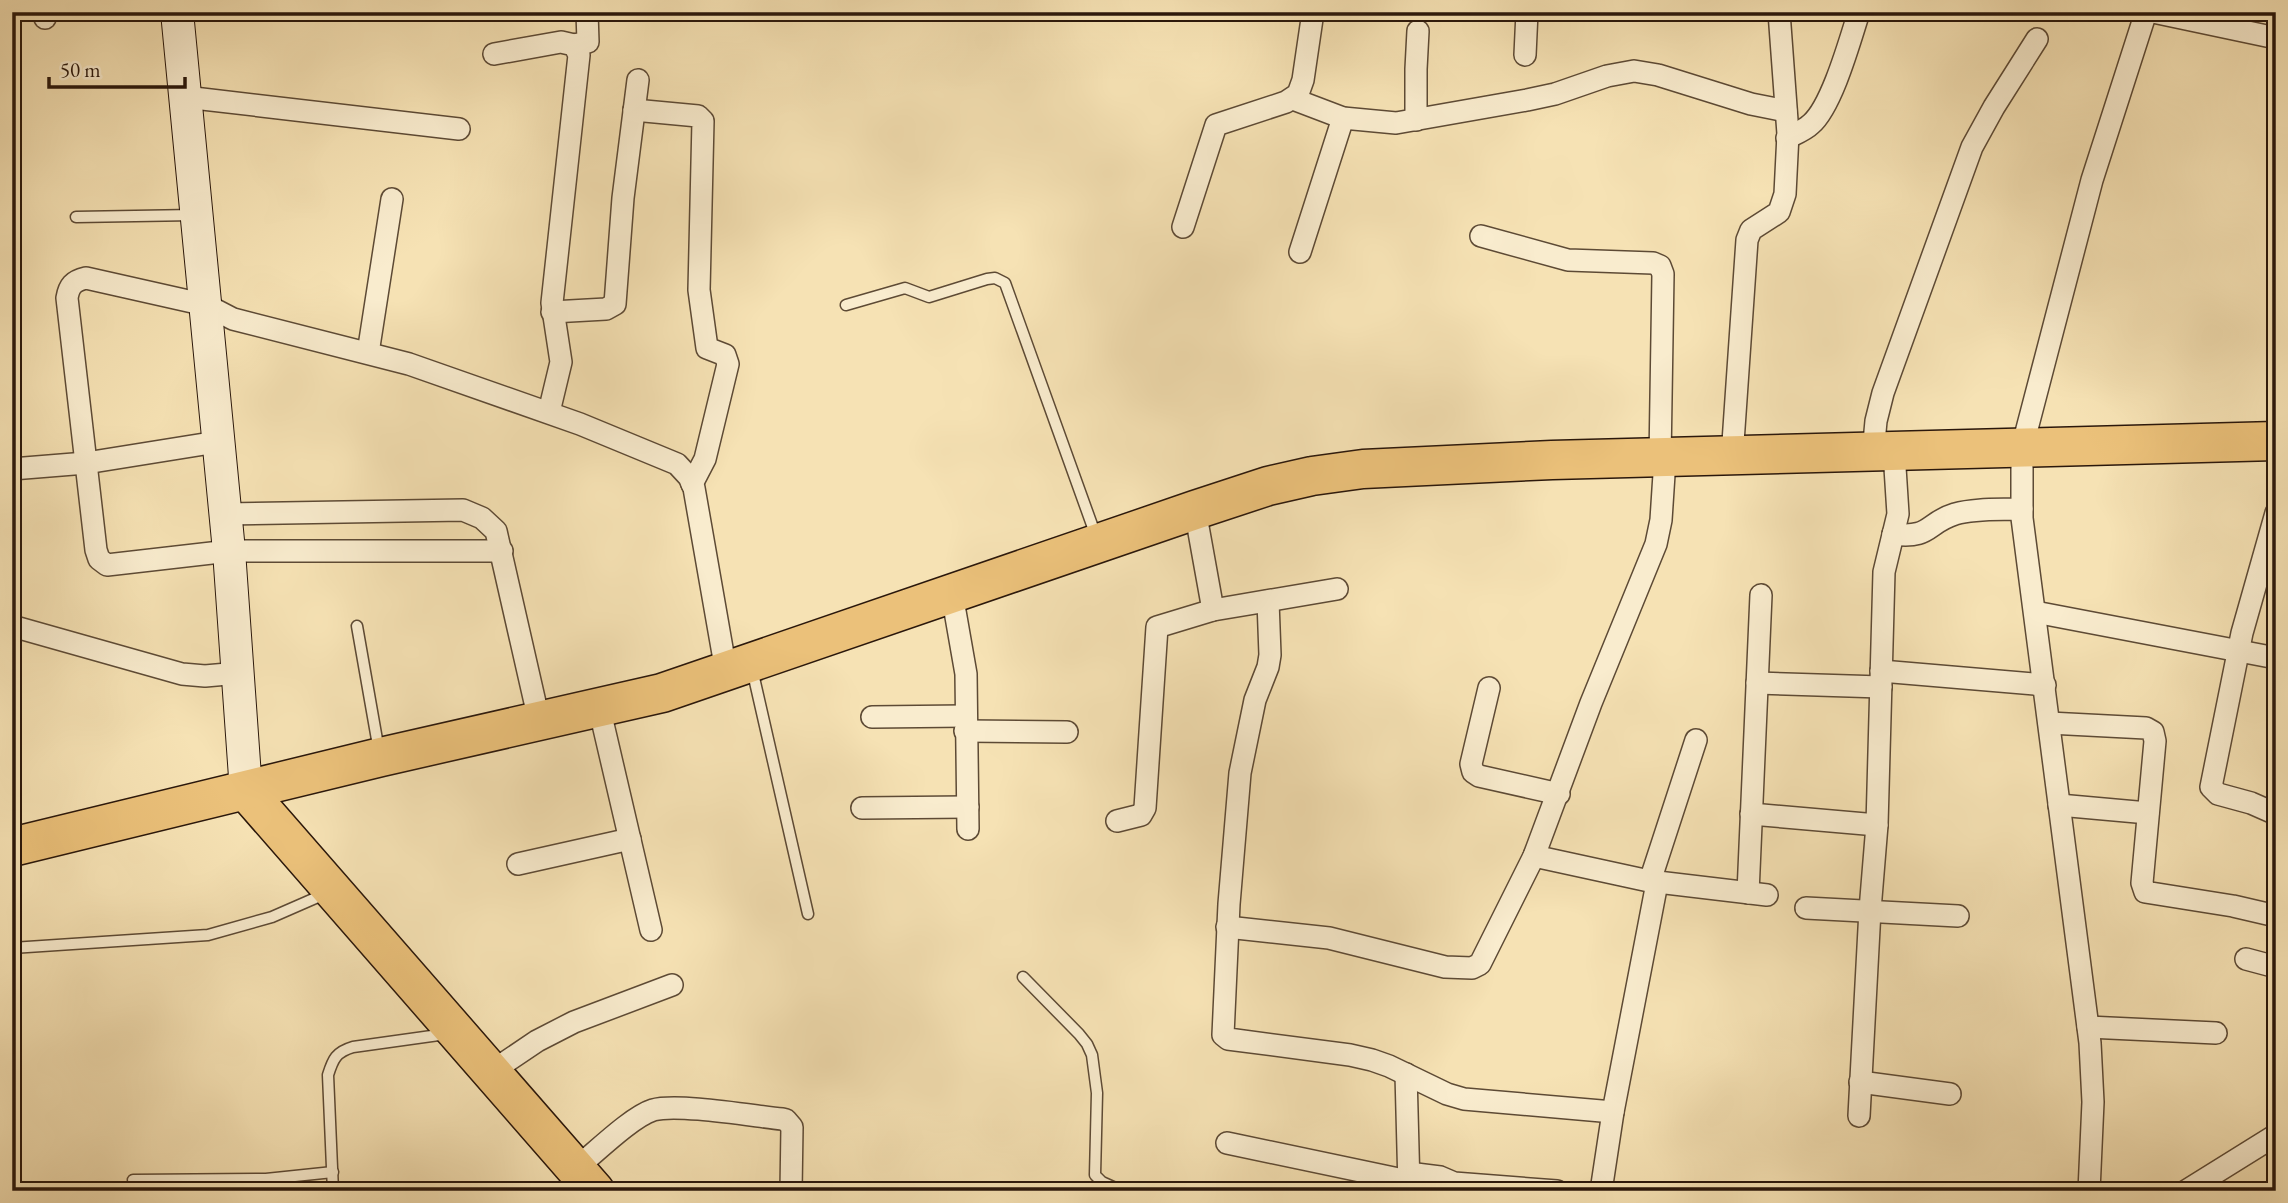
<svg xmlns="http://www.w3.org/2000/svg" width="2288" height="1203" font-family="'EB Garamond',serif">
	<rect width="100%" height="100%" fill="#f6e2b4"/>
	<filter id="stains"><feTurbulence type="fractalNoise" baseFrequency=".00286" numOctaves="4"/><feColorMatrix values="0 0 0 0 .2 0 0 0 0 .09 0 0 0 0 .02 0 0 0 .5 -.17"/></filter>
	<radialGradient id="worn" r=".72"><stop offset=".6" stop-color="#630" stop-opacity="0"/><stop offset="1" stop-color="#630" stop-opacity=".3"/></radialGradient>
	<g fill="none" stroke-linecap="round" stroke-linejoin="round">
		<defs>
			<g id="lane">
				<polyline points="76,217 194,215"/>
				<polyline points="846,305 905,288 929,297 987,279 995,278 1005,283 1096,536"/>
				<polyline points="357,626 379,751"/>
				<polyline points="752,669 808,914"/>
				<polyline points="12,948 208,935 272,917 327,893"/>
				<polyline points="1023,977 1079,1034 1087,1044 1092,1055 1097,1093 1095,1175 1102,1182 1122,1191"/>
				<polyline points="133,1180 266,1179 333,1172"/>
				<path d="M333 1191 328 1075C333 1059 336 1052 353 1047L446 1034"/>
			</g>
			<g id="street">
				<polyline points="2153,12 2276,38"/>
				<polyline points="45,18 45,12"/>
				<polyline points="574,45 588,42 587,12"/>
				<polyline points="494,54 561,42 574,45 579,55 552,303 561,362 549,412"/>
				<polyline points="1525,55 1527,12"/>
				<polyline points="185,97 459,129"/>
				<polyline points="1293,99 1343,118 1396,123 1527,100 1555,94 1607,76 1634,71 1658,75 1751,104 1786,111"/>
				<polyline points="634,110 698,116 703,121 699,290 707,348 725,355 728,364 705,459 692,484"/>
				<polyline points="1416,120 1416,69 1418,31"/>
				<path d="M1787 138C1795 134 1805 130 1811 124 1832 106 1850 40 1859 12"/>
				<polyline points="1183,227 1216,125 1286,102 1298,94 1303,80 1313,12"/>
				<polyline points="1481,236 1568,260 1653,263 1660,266 1663,274 1660,459"/>
				<polyline points="1300,252 1343,118"/>
				<polyline points="552,312 606,309 615,304 623,198 638,80"/>
				<polyline points="368,353 392,199"/>
				<polyline points="1873,453 1876,421 1883,393 1972,147 1994,107 2037,39"/>
				<polyline points="1732,457 1747,240 1751,230 1779,212 1785,194 1788,134 1779,12"/>
				<polyline points="12,469 86,463 217,442"/>
				<polyline points="1195,510 1213,610"/>
				<polyline points="2276,513 2242,633 2211,787 2218,794 2251,803 2276,814"/>
				<polyline points="225,514 463,510 482,518 496,531 539,720"/>
				<path d="M1893 534C1931 539 1926 523 1955 514 1976 508 2001 510 2022 509"/>
				<path d="M502 551H229L107 565 99 559 96 550 67 298C69 286 73 281 86 278L206 305 233 319 409 364 580 424 677 464 689 477 694 488 726 671"/>
				<polyline points="952,594 966,674 968,829"/>
				<polyline points="1268,601 1270,655 1268,667 1255,700 1240,773 1229,904 1223,1035 1228,1039 1350,1055 1372,1060 1389,1066 1447,1094 1464,1099 1613,1112"/>
				<polyline points="2035,612 2276,658"/>
				<polyline points="12,626 182,674 205,676 239,673"/>
				<polyline points="1881,671 2045,685"/>
				<polyline points="1757,683 1881,687"/>
				<polyline points="1489,688 1471,764 1473,772 1479,776 1559,794"/>
				<polyline points="599,707 651,930"/>
				<polyline points="872,717 966,716"/>
				<polyline points="2049,723 2146,728 2153,732 2155,741 2142,883 2145,892 2233,906 2276,916"/>
				<polyline points="965,731 1067,732"/>
				<polyline points="2059,805 2148,813"/>
				<polyline points="862,808 968,807"/>
				<polyline points="1751,814 1877,825"/>
				<polyline points="1117,821 1141,815 1145,808 1157,627 1213,610 1337,589"/>
				<polyline points="1534,856 1649,881 1767,895"/>
				<polyline points="518,864 630,839"/>
				<polyline points="1650,881 1696,740"/>
				<polyline points="1748,893 1761,595"/>
				<polyline points="1806,908 1958,916"/>
				<polyline points="1227,927 1329,938 1445,967 1472,968 1480,964 1534,856 1591,703 1656,544 1661,520 1665,459"/>
				<polyline points="2246,959 2276,967"/>
				<polyline points="2088,1027 2216,1033"/>
				<polyline points="491,1072 537,1041 574,1022 672,985"/>
				<polyline points="1406,1074 1409,1187"/>
				<polyline points="1860,1082 1950,1094"/>
				<polyline points="1859,1116 1870,910 1877,825 1884,572 1898,514 1894,452"/>
				<polyline points="1227,1143 1408,1181"/>
				<path d="M575 1169C594 1154 631 1117 653 1110 677 1103 753 1116 782 1119L786 1120 792 1127 791 1191"/>
				<polyline points="1408,1173 1440,1177 1454,1183 1557,1191"/>
				<polyline points="1601,1191 1613,1112 1657,883"/>
				<polyline points="2089,1191 2093,1102 2090,1043 2022,518 2022,448 2092,180 2146,12"/>
				<polyline points="2186,1191 2276,1135"/>
			</g>
			<polyline id="secondary" points="177,12 229,551 246,791"/>
			<g id="highway">
				<polyline points="246,791 595,1191"/>
				<polyline points="12,847 381,757 662,693 1195,510 1268,486 1312,476 1363,469 1552,460 2276,441"/>
			</g>
		</defs>
		<use href="#lane" stroke="#5d4a35" stroke-width="13"/>
		<use href="#street" stroke="#5d4a35" stroke-width="24"/>
		<use href="#secondary" stroke="#2a170b" stroke-width="34"/>
		<use href="#highway" stroke="#2a170b" stroke-width="41"/>
		<use href="#lane" stroke="#f9ecce" stroke-width="10"/>
		<use href="#street" stroke="#f9ecce" stroke-width="21"/>
		<use href="#secondary" stroke="#f9ecce" stroke-width="32"/>
		<use href="#highway" stroke="#ebc17a" stroke-width="38"/>
	</g>
	<rect width="2288" height="1203" fill="none" stroke="#f6e2b4" stroke-width="42"/>
	<rect x="14" y="14" width="2260" height="1175" fill="none" stroke="#2a170b" stroke-width="3.5"/>
	<rect x="21" y="21" width="2246" height="1161" fill="none" stroke="#2a170b" stroke-width="2"/>
	<path d="M49 77v10h136v-10" fill="none" stroke="#2a170b" stroke-width="3.5"/>
	<text x="60" y="77" font-size="21" fill="#2a170b" stroke="#f9ecce" stroke-width="5" paint-order="stroke">50 m</text>
	<rect width="100%" height="100%" filter="url(#stains)"/>
	<rect width="100%" height="100%" fill="url(#worn)"/>
</svg>
